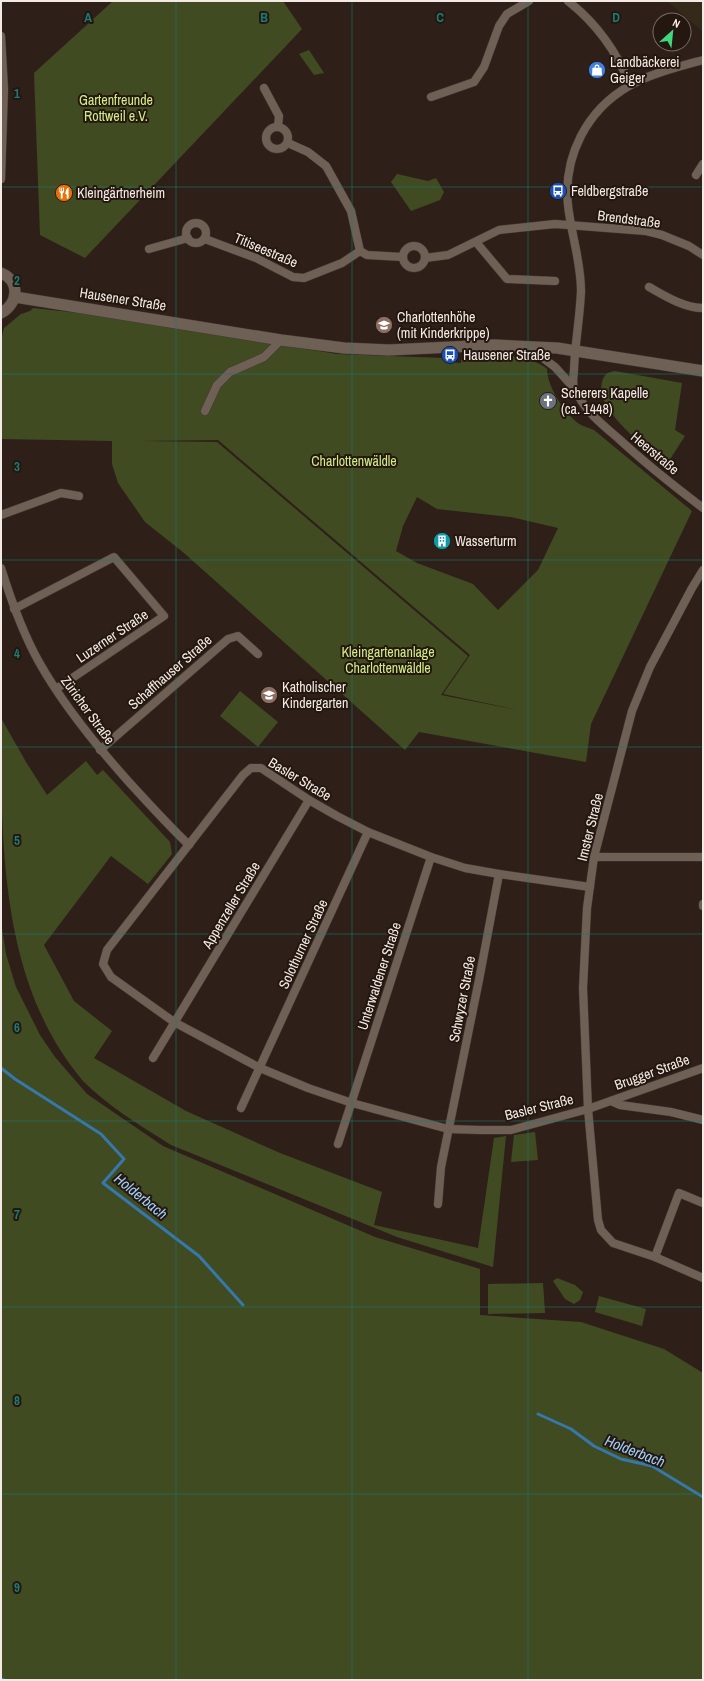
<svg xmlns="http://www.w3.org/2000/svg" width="704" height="1681" font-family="'Archivo Narrow',sans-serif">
	<rect width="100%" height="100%" fill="#2e2019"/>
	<polygon fill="#35291a" points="667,1 703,1 703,32"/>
	<g fill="#404b22" fill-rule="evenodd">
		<polygon points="113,1 283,1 302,29 85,258 40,235 34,73"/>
		<polygon points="309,50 324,73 314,75 299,54"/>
		<polygon points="397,174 428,181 436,178 444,192 440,200 411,211 391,182"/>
		<path d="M33 308 98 315 337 354 444 358 445 362 461 363V360C471 359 480 356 489 355 504 353 537 359 547 369 547 387 565 413 579 424 583 426 589 428 594 430L692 511 591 724 586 762 419 732 405 750 184 553 145 522 118 483 112 464V441L1 439V340L4 328 21 314 30 311ZM218 440 470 655 443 694 518 710 441 695 468 656 217 442 141 441ZM417 497 437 509 511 517 558 528 538 570 498 610 473 584 417 563 396 551 403 526Z"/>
		<path d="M615 371 682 383 675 430 685 436 667 464C648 449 594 410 602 382 604 375 607 372 615 371Z"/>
		<polygon points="240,691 278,722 258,747 220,716"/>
		<path d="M1 718 26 762 47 795 86 761 97 775 103 770 170 842 172 854 148 884 111 856 44 945 74 1001 112 1031 94 1058 186 1111 280 1153 382 1192 374 1225 478 1248 494 1138 506 1136 493 1267 397 1237 171 1145C141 1126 109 1107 83 1081 0 983 1 845 1 718Z"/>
		<polygon points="1,922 6,954 16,987 40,1035 55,1057 87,1094 163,1146 375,1237 480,1269 480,1315 581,1322 664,1349 703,1373 703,1680 1,1680"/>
		<polygon points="535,1132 538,1160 511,1162 514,1135"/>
		<polygon points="557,1278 575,1285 583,1292 580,1300 574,1304 565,1299 553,1281"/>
		<polygon points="543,1283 545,1313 488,1314 488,1284"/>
		<polygon points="599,1296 646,1309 642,1326 595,1312"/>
	</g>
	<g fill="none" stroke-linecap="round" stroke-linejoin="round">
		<g stroke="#3678ac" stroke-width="3">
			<polyline points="1,1068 15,1079 101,1134 124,1159 103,1183 199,1256 243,1305"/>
			<polyline points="538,1414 571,1429 594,1446 621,1459 652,1466 703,1497"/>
			<polyline points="1,1679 4,1680"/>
		</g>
		<defs>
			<g id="minor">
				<path d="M568 1C596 23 617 52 630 85"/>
				<polyline points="1,36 4,89 1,179"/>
				<path d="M703 60C681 66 649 74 629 86 587 110 563 156 568 205 571 234 581 261 581 291 580 317 575 343 574 369 574 375 572 382 574 387 574 390 576 393 578 395 587 413 604 426 619 439 646 464 674 486 703 508"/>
				<polyline points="264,88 279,116 278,127"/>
				<polyline points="431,97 474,82 484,67 499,26 507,14 529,1"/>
				<circle cx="277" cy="138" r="11"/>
				<polyline points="288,143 308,152 326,166 351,211 360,251"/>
				<polyline points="696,175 703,164"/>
				<circle cx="196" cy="233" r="10"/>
				<polyline points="205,239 256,258 293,277 304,278 342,263 360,251 367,255 403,257"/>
				<polyline points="476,242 507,279 555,281"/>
				<circle cx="414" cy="257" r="11"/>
				<polyline points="149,249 188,238"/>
				<polyline points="425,258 448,255 499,230 555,224 646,231 662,235 689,246 703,255"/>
				<path d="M649 287C665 296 684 308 703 308"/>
				<polyline points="528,347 555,367 573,387"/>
				<polyline points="205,411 217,385 230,372 264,357 281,340"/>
				<polyline points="1,515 61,493 79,496"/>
				<path d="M1 568C11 600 22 632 39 662 63 705 95 744 128 781 148 803 168 825 189 845"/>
				<polyline points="703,570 692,588 650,667 632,711 594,857 587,908 583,988 588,1109 598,1220 601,1230 613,1243 655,1257 703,1278"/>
				<polyline points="14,609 114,557 164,616 56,689"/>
				<polyline points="100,750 228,639 238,636 258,654"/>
				<polyline points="594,857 703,857"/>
				<polyline points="590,887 499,874 465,868 431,857 368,832 337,816 309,800 261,768 251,768 243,775 107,950 103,964 111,977 174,1022 260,1068 308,1088 352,1103 448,1129 480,1130 511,1130 588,1109 703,1068"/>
				<polyline points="703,904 703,906"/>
				<polyline points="153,1058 309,800"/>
				<polyline points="611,1101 620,1105 671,1112 703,1120"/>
				<polyline points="241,1108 368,832"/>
				<polyline points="338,1144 431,857"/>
				<polyline points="438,1204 441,1167 479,980 499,874"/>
				<polyline points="655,1257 679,1193 703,1203"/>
			</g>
			<g id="secondary">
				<path d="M1 273C21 281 18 304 1 313"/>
				<polyline points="15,297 281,340 344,348 389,350 494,345 557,348 703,371"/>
			</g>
		</defs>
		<use href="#minor" stroke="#463b36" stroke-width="9"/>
		<use href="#secondary" stroke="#463b36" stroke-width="12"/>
		<use href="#minor" stroke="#6f6056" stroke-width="8"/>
		<use href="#secondary" stroke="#6f6056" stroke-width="11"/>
	</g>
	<path fill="none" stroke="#1a7c74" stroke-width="1" stroke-opacity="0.55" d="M176 1V1680M352 1V1680M528 1V1680M1 187H703M1 374H703M1 560H703M1 747H703M1 934H703M1 1121H703M1 1307H703M1 1494H703"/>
	<defs>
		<symbol id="shop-disc" viewBox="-11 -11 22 22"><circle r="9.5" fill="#3f7fe0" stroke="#24170f"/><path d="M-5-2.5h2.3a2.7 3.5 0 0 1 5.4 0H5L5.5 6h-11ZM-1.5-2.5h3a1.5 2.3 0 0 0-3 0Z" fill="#fff"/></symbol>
		<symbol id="bus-disc" viewBox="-11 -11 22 22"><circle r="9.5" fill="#1a4fb4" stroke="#24170f"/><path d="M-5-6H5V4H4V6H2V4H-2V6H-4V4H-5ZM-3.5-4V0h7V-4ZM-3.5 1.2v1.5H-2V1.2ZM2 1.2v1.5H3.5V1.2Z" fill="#fff"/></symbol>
		<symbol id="restaurant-disc" viewBox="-11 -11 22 22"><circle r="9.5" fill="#e8710a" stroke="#24170f"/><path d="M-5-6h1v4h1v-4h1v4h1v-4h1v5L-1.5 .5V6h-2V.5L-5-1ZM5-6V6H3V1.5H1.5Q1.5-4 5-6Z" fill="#fff"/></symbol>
		<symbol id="school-disc" viewBox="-11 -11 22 22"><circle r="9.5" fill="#8d6e63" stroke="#24170f"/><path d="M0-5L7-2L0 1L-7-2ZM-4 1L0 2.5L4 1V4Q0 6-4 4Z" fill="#fff"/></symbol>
		<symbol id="church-disc" viewBox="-11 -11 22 22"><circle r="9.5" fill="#6b7280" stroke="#24170f"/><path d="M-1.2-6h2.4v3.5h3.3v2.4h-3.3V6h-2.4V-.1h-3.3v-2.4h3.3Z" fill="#fff"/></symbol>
		<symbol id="building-disc" viewBox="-11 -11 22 22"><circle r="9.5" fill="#0f9aa8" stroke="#24170f"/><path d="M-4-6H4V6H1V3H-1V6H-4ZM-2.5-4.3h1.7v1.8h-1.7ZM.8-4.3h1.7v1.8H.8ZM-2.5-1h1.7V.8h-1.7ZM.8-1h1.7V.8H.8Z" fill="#fff"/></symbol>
	</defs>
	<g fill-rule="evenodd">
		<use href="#shop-disc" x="587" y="60" width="20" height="20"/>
		<use href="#bus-disc" x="548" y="181" width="20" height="20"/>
		<use href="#restaurant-disc" x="54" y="183" width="20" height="20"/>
		<use href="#school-disc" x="374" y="315" width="20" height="20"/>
		<use href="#bus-disc" x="440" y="345" width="20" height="20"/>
		<use href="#church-disc" x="538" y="391" width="20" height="20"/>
		<use href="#building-disc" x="432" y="531" width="20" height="20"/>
		<use href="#school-disc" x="259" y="685" width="20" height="20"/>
	</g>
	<g text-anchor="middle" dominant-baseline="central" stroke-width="4" stroke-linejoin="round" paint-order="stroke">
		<g font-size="14" fill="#f4eae5" stroke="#24170f" text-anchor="start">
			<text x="610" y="62">Landbäckerei<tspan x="610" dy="16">Geiger</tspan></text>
			<text x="571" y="191">Feldbergstraße</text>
			<text x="77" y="193">Kleingärtnerheim</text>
			<text x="397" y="317">Charlottenhöhe<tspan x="397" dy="16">(mit Kinderkrippe)</tspan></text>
			<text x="463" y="355">Hausener Straße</text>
			<text x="561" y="393">Scherers Kapelle<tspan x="561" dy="16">(ca. 1448)</tspan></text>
			<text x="455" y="541">Wasserturm</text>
			<text x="282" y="687">Katholischer<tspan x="282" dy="16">Kindergarten</tspan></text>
		</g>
		<g font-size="14" fill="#d1ee85" stroke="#24170f">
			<text x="116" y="100">Gartenfreunde<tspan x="116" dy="16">Rottweil e.V.</tspan></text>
			<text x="354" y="461">Charlottenwäldle</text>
			<text x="388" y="652">Kleingartenanlage<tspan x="388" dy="16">Charlottenwäldle</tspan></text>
		</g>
		<g font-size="14" fill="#f4eae5" stroke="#24170f">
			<text transform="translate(629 219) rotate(7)">Brendstraße</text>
			<text transform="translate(266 250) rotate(23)">Titiseestraße</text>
			<text transform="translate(123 299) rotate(9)">Hausener Straße</text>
			<text transform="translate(655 453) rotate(40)">Heerstraße</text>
			<text transform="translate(112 636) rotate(-34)">Luzerner Straße</text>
			<text transform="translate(170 672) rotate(-41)">Schaffhauser Straße</text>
			<text transform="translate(88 710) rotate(54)">Züricher Straße</text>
			<text transform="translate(300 779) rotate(31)">Basler Straße</text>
			<text transform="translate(590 827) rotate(-76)">Imster Straße</text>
			<text transform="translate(231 905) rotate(-59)">Appenzeller Straße</text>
			<text transform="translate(303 944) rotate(-65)">Solothurner Straße</text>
			<text transform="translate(379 976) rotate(-72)">Unterwaldener Straße</text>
			<text transform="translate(462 999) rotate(-79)">Schwyzer Straße</text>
			<text transform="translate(652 1072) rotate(-20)">Brugger Straße</text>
			<text transform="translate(539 1107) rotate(-14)">Basler Straße</text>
		</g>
		<g font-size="15" font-style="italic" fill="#9dcffb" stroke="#24170f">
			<text transform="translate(141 1196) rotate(39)">Holderbach</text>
			<text transform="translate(635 1451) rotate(21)">Holderbach</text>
		</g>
	</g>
	<g font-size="13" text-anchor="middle" font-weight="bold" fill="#1a7c74" stroke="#24170f" stroke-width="4" stroke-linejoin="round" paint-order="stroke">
		<text x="88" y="22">A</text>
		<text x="264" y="22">B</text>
		<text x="440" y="22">C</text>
		<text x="616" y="22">D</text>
		<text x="17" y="98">1</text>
		<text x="17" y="285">2</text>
		<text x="17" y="471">3</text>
		<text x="17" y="658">4</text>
		<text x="17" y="845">5</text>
		<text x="17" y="1032">6</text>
		<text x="17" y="1219">7</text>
		<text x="17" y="1405">8</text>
		<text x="17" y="1592">9</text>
	</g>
	<rect width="704" height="1681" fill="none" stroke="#f4eae5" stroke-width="4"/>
	<g transform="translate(672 32) rotate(27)"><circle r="19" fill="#24170f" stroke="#776b65"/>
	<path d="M0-3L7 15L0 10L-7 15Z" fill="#42d77c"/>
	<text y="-6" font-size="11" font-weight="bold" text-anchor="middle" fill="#f4eae5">N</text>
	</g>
</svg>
